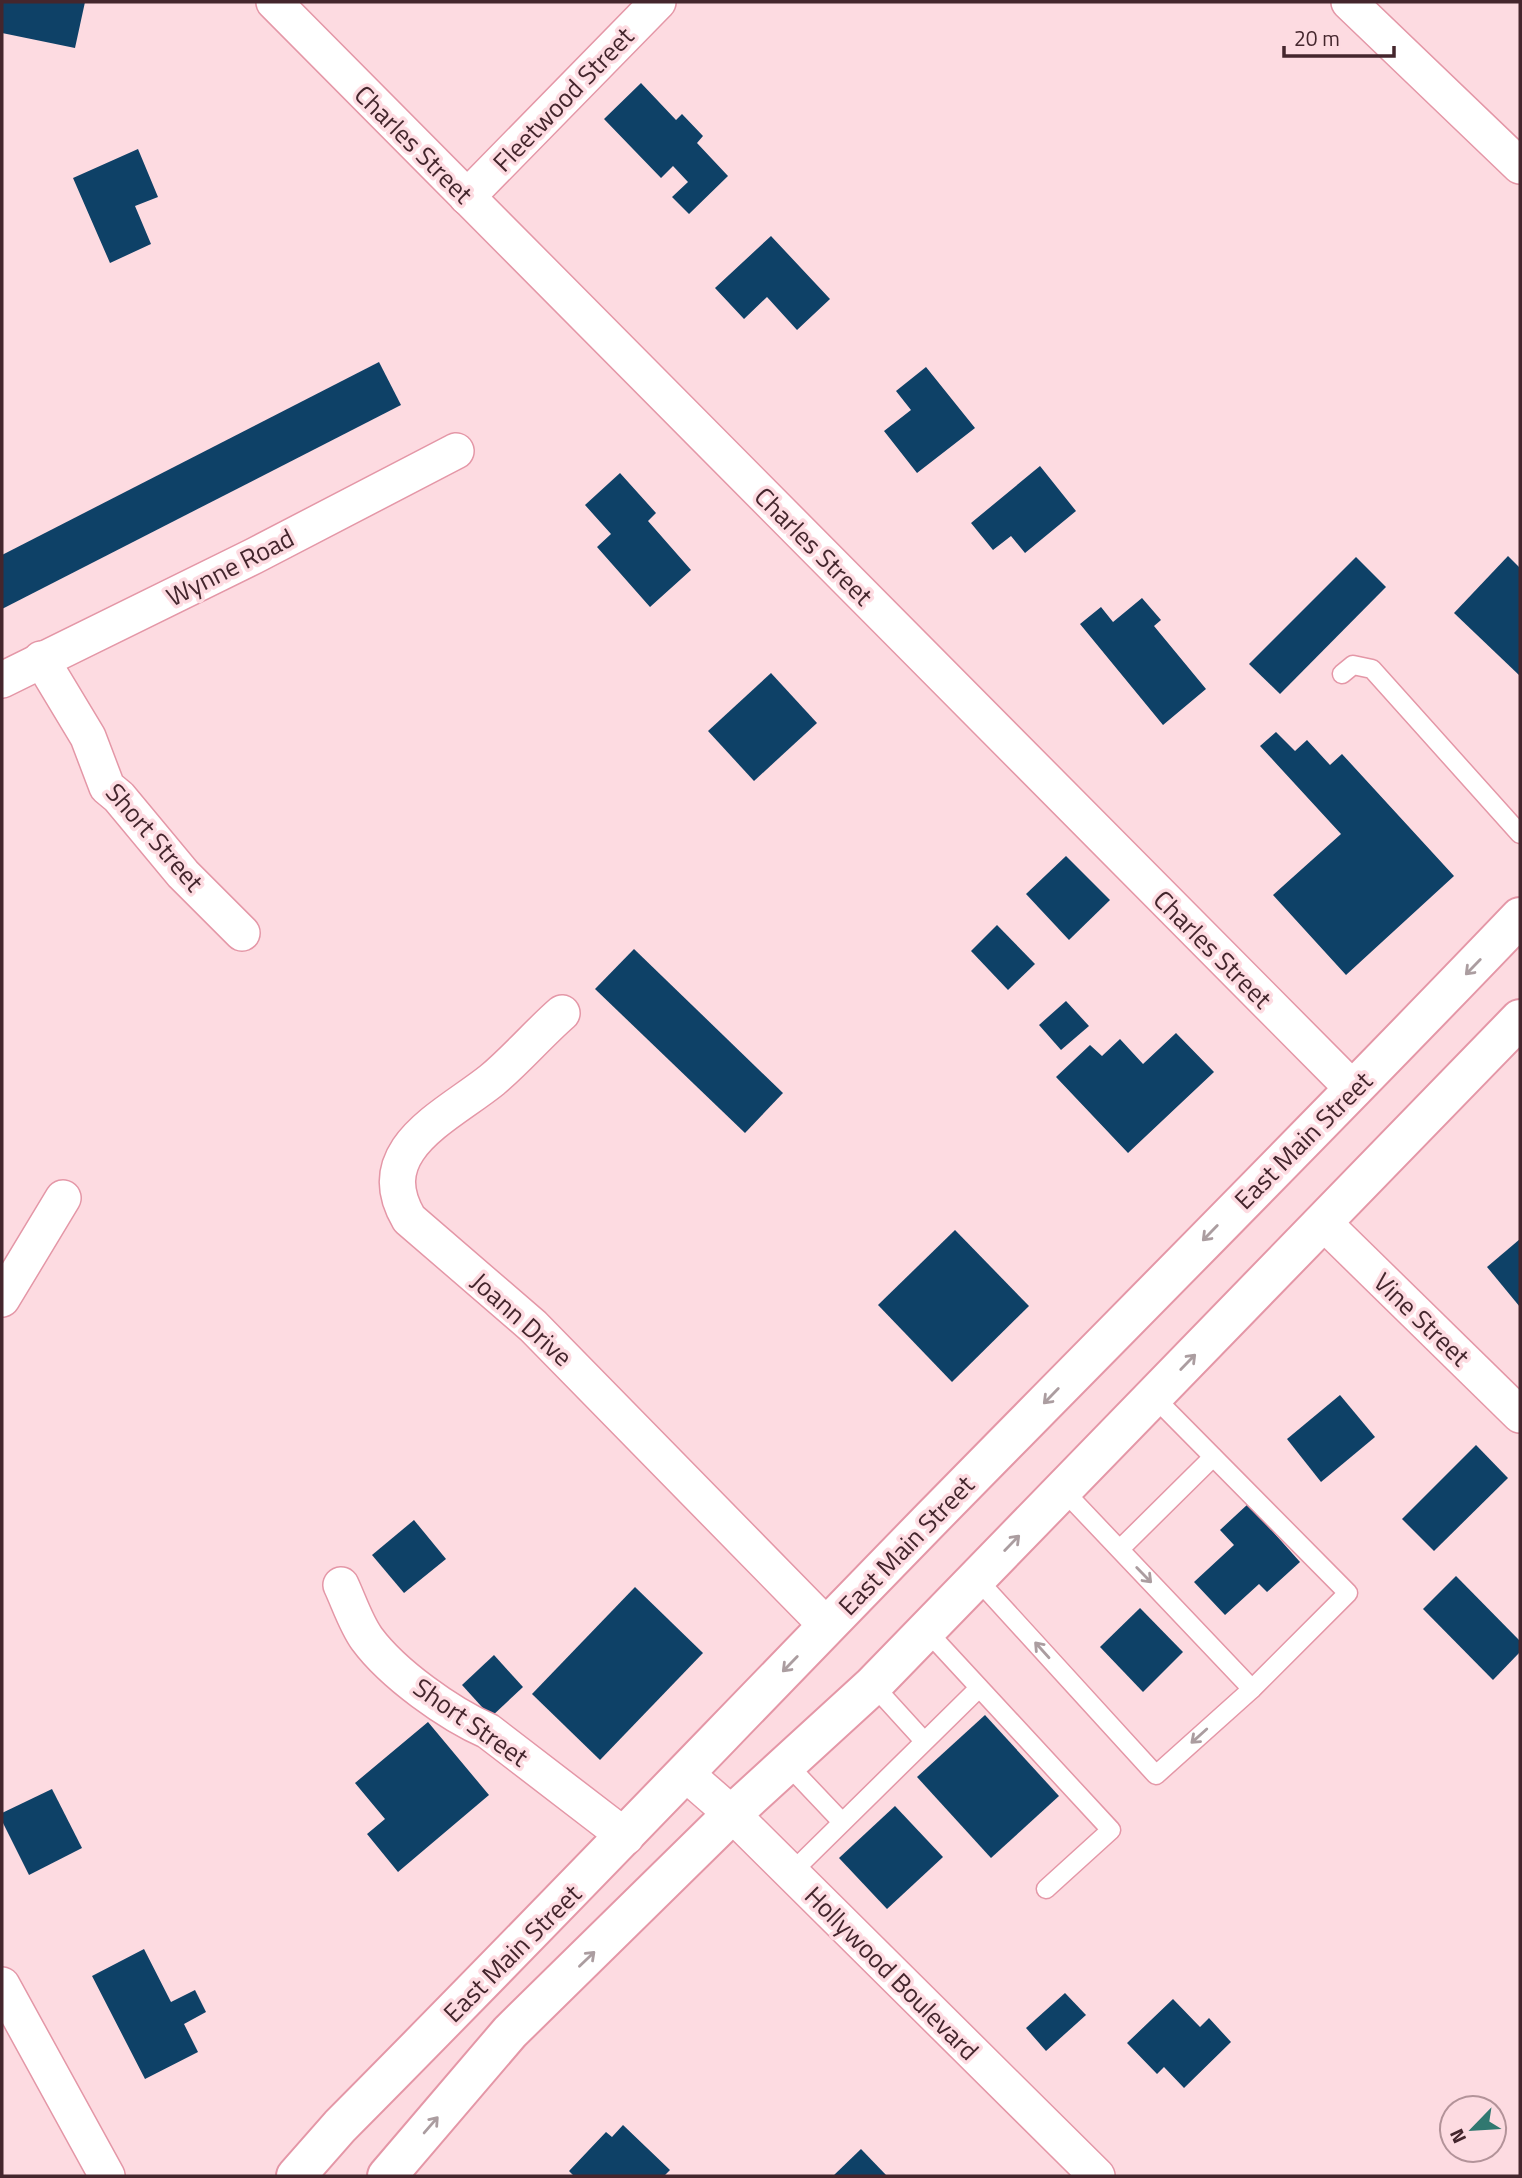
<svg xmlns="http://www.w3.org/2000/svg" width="1522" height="2178" font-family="'Titillium Web',sans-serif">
	<rect width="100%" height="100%" fill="#fddbe1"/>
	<g fill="#0e4167">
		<polygon points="2,2 85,2 75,48 2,33"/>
		<polygon points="641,83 676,120 682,114 703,136 697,143 728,176 689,214 672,197 688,182 673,166 661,178 604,119"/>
		<polygon points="138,149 158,197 135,206 151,244 110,263 73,178"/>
		<polygon points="771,236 830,299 797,330 767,297 744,319 715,288"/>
		<polygon points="379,362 401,405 2,609 2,555"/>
		<polygon points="926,367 975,428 917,473 884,431 911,410 896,391"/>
		<polygon points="1040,466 1076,511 1025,553 1011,536 993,550 971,523"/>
		<polygon points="620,473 656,513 648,521 691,570 650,607 597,547 611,534 585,505"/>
		<polygon points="1508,556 1520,568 1520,676 1454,613"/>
		<polygon points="1356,557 1386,587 1280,694 1249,664"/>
		<polygon points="1142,598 1161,620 1154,626 1206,689 1163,725 1080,624 1101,607 1113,622"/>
		<polygon points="771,673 817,723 754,781 708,731"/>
		<polygon points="1276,732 1295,751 1307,740 1330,765 1342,754 1454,876 1346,975 1273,895 1341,834 1260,746"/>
		<polygon points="1066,856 1110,900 1069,940 1026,894"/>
		<polygon points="997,925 1035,964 1008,990 971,951"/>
		<polygon points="634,949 783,1093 745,1133 595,989"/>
		<polygon points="1066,1001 1089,1026 1061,1050 1039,1025"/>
		<polygon points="1176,1033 1214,1072 1128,1153 1056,1077 1090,1045 1102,1056 1120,1039 1143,1064"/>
		<polygon points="955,1230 1029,1306 952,1382 878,1305"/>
		<polygon points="1520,1239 1520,1307 1487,1267"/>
		<polygon points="1340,1395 1375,1437 1321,1482 1287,1439"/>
		<polygon points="1476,1445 1508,1478 1434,1551 1402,1519"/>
		<polygon points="1248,1504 1300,1562 1267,1592 1259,1584 1225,1615 1194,1582 1234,1545 1220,1530"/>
		<polygon points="414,1520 446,1559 404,1593 372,1555"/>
		<polygon points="1456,1576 1520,1641 1520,1652 1493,1680 1423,1609"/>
		<polygon points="635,1587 703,1653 600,1760 532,1694"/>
		<polygon points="1140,1608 1183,1652 1143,1692 1100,1647"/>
		<polygon points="494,1655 523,1687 491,1717 462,1685"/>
		<polygon points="985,1715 1059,1796 991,1858 917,1777"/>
		<polygon points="428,1722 489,1795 398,1872 367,1834 385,1819 355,1783"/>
		<polygon points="52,1789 82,1848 29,1875 2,1821 2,1813"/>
		<polygon points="895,1806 943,1857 887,1909 839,1858"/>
		<polygon points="144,1949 171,2002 195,1990 206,2012 184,2024 198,2052 145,2079 92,1976"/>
		<polygon points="1065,1993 1086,2015 1046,2051 1026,2028"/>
		<polygon points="1173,1999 1200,2027 1209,2018 1231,2042 1184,2088 1164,2067 1157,2074 1127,2043"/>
		<polygon points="623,2125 670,2170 664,2176 574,2176 569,2171 606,2132 612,2137"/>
		<polygon points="861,2149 887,2176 833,2176"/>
	</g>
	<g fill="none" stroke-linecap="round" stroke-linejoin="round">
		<defs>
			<g id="lane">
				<polyline points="1342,674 1353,665 1372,669 1520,834"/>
				<polyline points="1154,1397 1348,1593 1252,1689"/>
				<polyline points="1120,1549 1213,1457"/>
				<polyline points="977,1579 1156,1775 1252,1689 1063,1490"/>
				<polyline points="926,1630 1111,1830 1046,1889"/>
				<polyline points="873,1685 924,1741"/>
				<polyline points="787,1764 842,1822"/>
				<polyline points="791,1873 979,1688"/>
			</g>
			<g id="street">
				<polyline points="274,2 1354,1090"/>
				<polyline points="1349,2 1520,166"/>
				<polyline points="467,197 658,2"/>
				<polyline points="41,659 88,737 107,787 119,797 183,874 242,933"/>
				<polyline points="2,680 254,556 456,451"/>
				<path d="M562 1013C538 1034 517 1059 492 1080 446 1117 368 1150 409 1219L533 1326 827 1626"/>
				<polyline points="1324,1223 1520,1415"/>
				<polyline points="2,1299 63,1198"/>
				<path d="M341 1585C349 1602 356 1624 367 1639 393 1674 449 1714 488 1731L626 1837"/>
				<polyline points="685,1773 732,1814 1097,2176"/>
				<polyline points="2,1985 107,2176"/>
			</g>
			<g id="primary">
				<path d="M296 2176 340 2126C539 1926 734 1721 932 1518 1128 1318 1326 1120 1520 917"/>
				<polyline points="387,2176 510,2032 732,1814 873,1685 1520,1019"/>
			</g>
		</defs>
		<use href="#lane" stroke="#e497a7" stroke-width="21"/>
		<use href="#street" stroke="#e497a7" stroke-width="38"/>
		<use href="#primary" stroke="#e497a7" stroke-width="42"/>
		<use href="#lane" stroke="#fff" stroke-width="18"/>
		<use href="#street" stroke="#fff" stroke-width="35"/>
		<use href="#primary" stroke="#fff" stroke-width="38"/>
	</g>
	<defs><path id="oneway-shaft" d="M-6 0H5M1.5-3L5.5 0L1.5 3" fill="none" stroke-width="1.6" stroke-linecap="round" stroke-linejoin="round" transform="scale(1.75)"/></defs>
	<g stroke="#ab9da0">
		<use href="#oneway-shaft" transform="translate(1473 967) rotate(134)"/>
		<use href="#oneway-shaft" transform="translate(1210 1233) rotate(134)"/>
		<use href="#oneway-shaft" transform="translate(1188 1362) rotate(-46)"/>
		<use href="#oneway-shaft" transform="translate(1051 1396) rotate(134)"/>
		<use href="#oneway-shaft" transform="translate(1012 1543) rotate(-46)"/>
		<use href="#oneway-shaft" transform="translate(1144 1575) rotate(46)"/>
		<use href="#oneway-shaft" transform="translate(1042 1650) rotate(-132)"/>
		<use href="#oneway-shaft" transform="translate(790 1664) rotate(134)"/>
		<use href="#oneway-shaft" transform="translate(1199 1736) rotate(138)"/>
		<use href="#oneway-shaft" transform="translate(587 1959) rotate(-44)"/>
		<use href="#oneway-shaft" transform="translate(431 2125) rotate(-49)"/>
	</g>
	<g text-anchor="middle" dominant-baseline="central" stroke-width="7" stroke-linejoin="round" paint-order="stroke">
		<g font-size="26" fill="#44262d" stroke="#fddbe1">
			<text transform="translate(563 99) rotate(-46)">Fleetwood Street</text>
			<text transform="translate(414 144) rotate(45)">Charles Street</text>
			<text transform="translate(814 546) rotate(45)">Charles Street</text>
			<text transform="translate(230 567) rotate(-27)">Wynne Road</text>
			<text transform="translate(155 837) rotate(49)">Short Street</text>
			<text transform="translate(1213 949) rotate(45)">Charles Street</text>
			<text transform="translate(1303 1140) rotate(-45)">East Main Street</text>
			<text transform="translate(522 1319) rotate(42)">Joann Drive</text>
			<text transform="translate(1422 1319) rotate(44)">Vine Street</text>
			<text transform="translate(906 1545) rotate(-46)">East Main Street</text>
			<text transform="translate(471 1722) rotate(35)">Short Street</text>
			<text transform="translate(512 1953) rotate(-45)">East Main Street</text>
			<text transform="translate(892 1973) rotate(45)">Hollywood Boulevard</text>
		</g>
	</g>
	<rect width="1522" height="2178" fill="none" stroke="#44262d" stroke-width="7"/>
	<g transform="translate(1473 2129) rotate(245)"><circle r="33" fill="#fddbe1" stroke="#b39399" stroke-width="2"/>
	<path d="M0-5L12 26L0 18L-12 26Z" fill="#317870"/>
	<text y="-10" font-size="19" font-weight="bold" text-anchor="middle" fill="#44262d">N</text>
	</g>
	<path d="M1284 46v10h110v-10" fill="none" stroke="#44262d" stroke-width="3.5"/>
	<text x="1294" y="46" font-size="21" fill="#44262d" stroke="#fddbe1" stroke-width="5" paint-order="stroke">20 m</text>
</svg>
